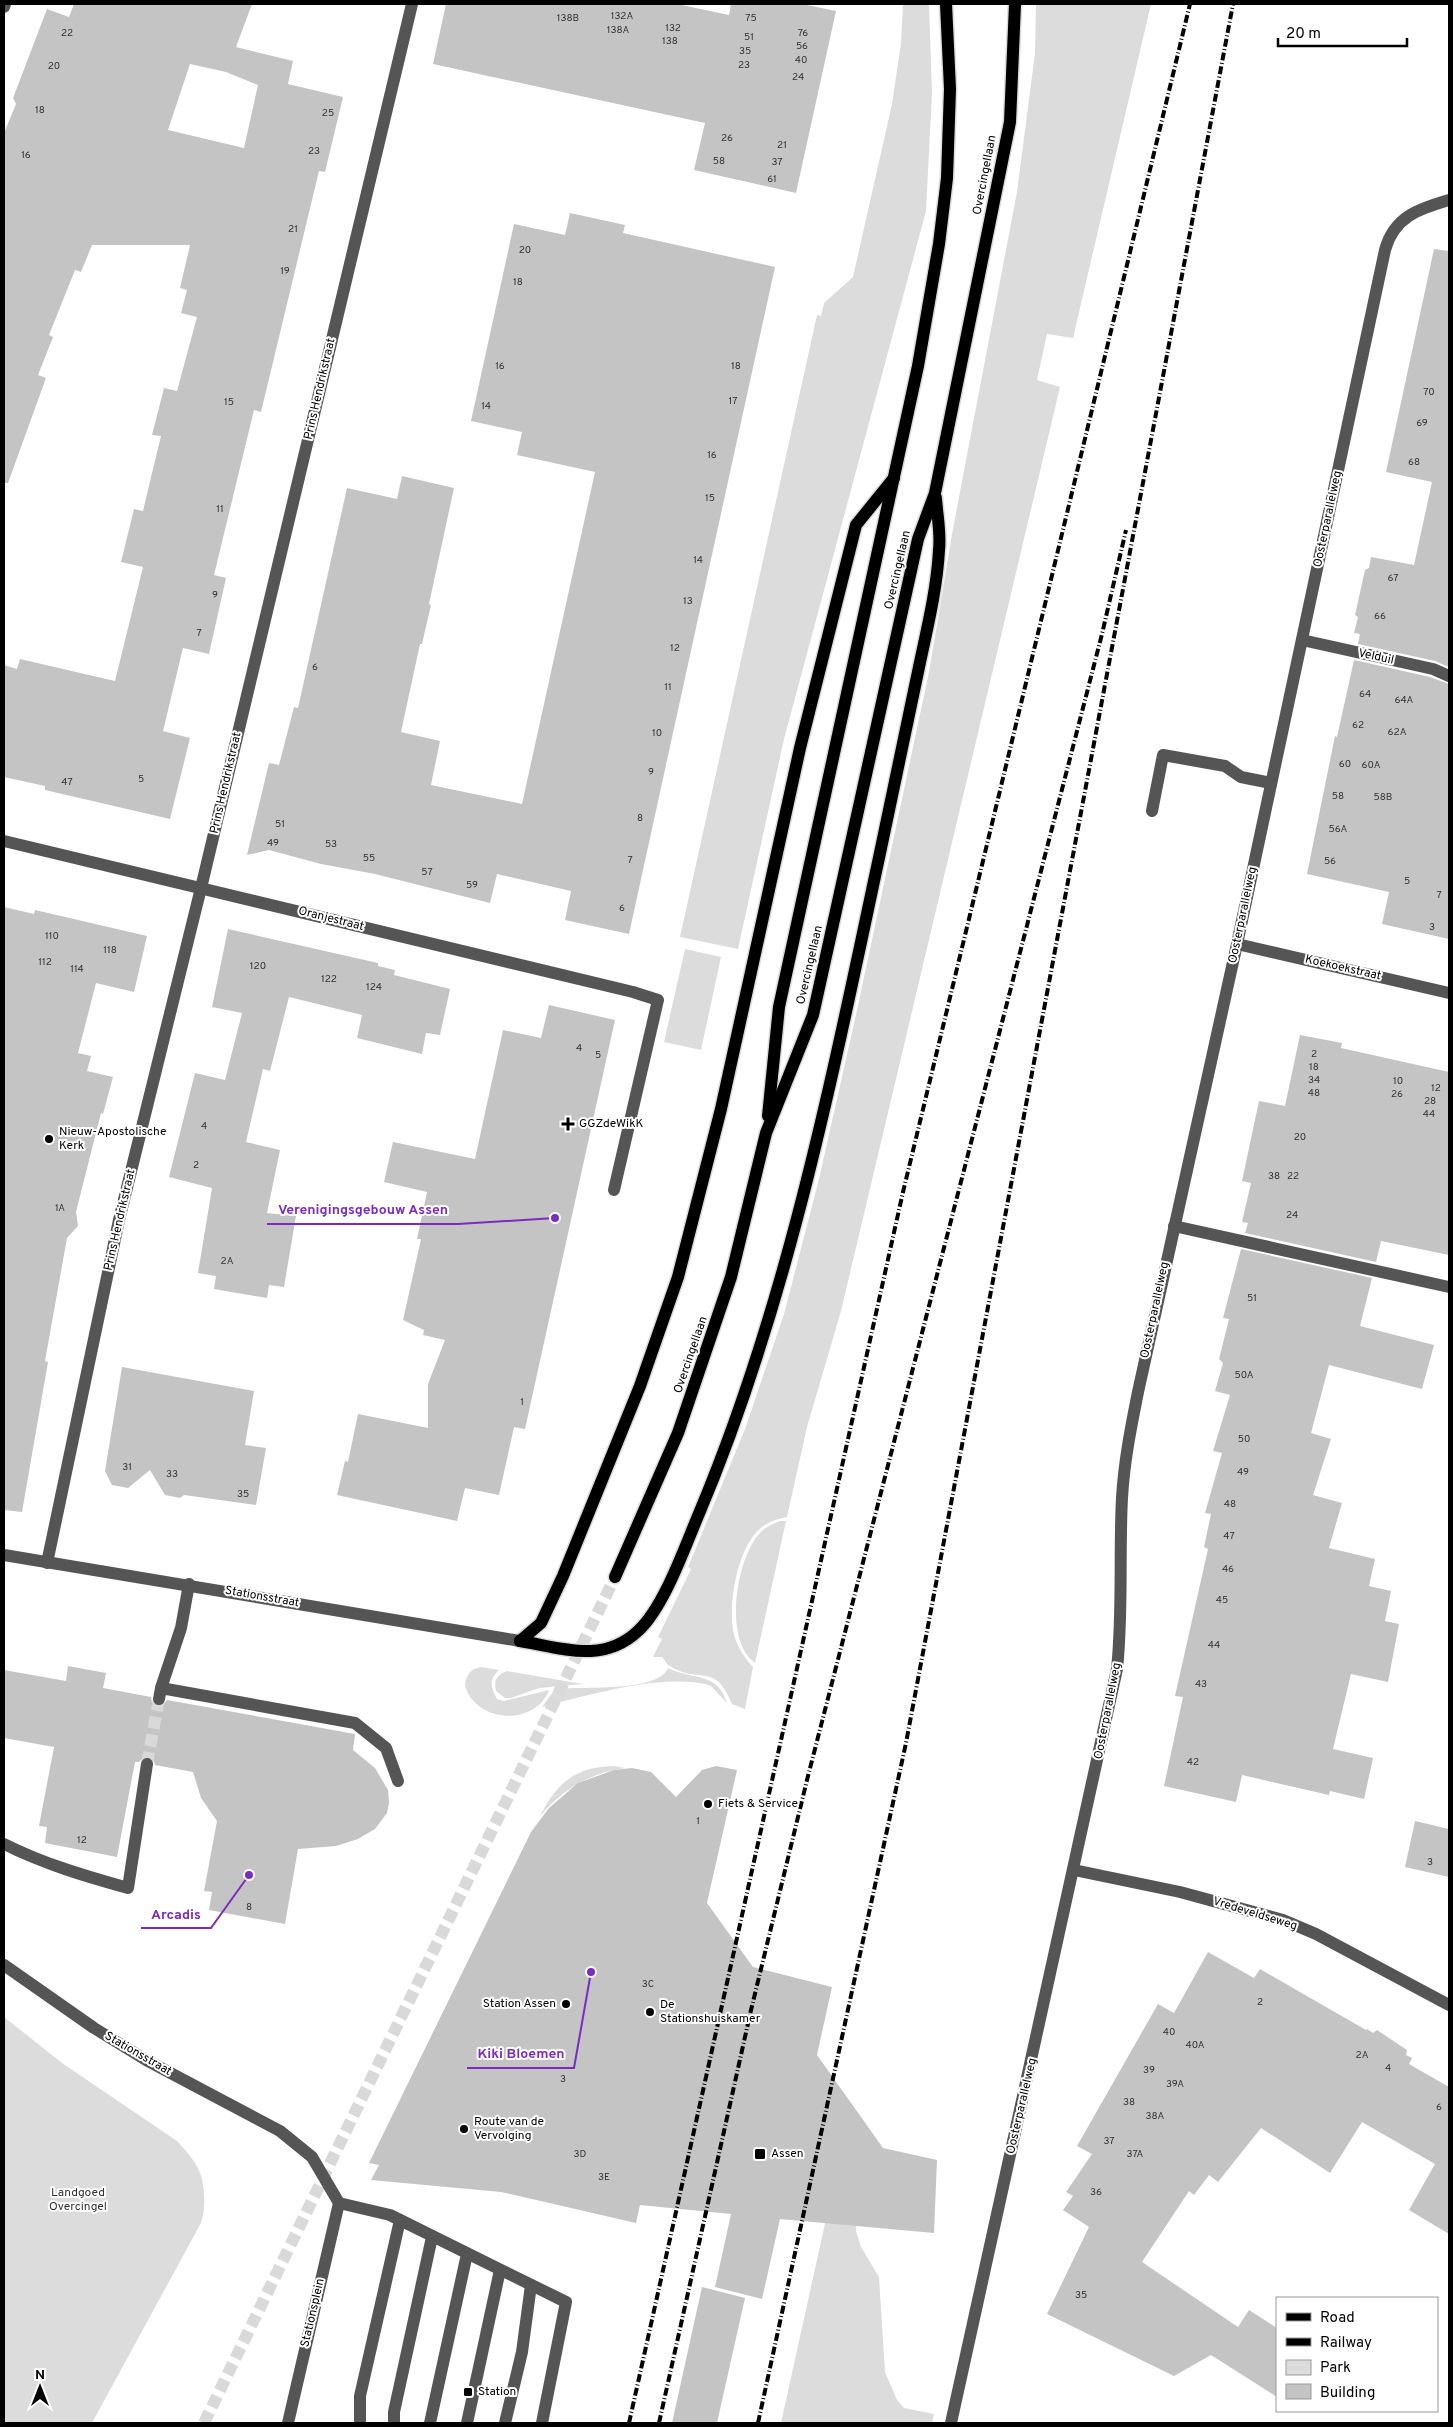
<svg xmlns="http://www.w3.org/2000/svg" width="1453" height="2427" font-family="Overpass,sans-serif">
	<rect width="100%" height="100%" fill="#fff"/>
	<g fill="#dcdcdc">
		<polygon points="903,4 929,4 932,93 926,211 784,739 738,949 680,937 817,315 821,316 824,303 853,277 892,104 901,43"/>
		<path d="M1036 4H1151L1073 338 1047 334 1037 380 1060 387 841 1311 807 1427 787 1517C778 1519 770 1521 762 1527 737 1545 726 1610 735 1638 739 1650 745 1658 753 1667L745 1709 732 1704C715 1661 700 1685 670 1666 666 1664 665 1660 662 1657H653L662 1639 658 1637 691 1569 688 1567 745 1429 784 1314 819 1179 857 1010 929 672 952 534 1017 192 1035 53Z"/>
		<polygon points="685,949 721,957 701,1050 664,1042"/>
		<path d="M780 1521H786L755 1663C723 1641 736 1558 760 1533 765 1527 773 1524 780 1521Z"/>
		<path d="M481 1667 499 1670C489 1679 490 1687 497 1699L504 1701 549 1690C535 1727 476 1723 465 1686 466 1675 470 1669 481 1667Z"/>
		<path d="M668 1668C694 1681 717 1671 727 1703L711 1686 705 1684C659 1674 587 1695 542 1707L555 1689C578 1686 658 1693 668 1668Z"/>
		<path d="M507 1671 583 1684 539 1688 511 1698H505L496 1691C494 1680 496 1675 507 1671Z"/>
		<path d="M613 1766 625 1768C590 1773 563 1789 540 1816 557 1783 575 1767 613 1766Z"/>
		<path d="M4 2017 62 2063 177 2141C185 2150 196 2161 200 2173 205 2186 206 2209 201 2223L92 2423H4Z"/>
		<polygon points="828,2210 856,2219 856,2231 861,2247 879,2277 885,2372 897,2400 904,2408 934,2414 932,2423 781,2423"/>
	</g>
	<g fill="#c4c4c4" fill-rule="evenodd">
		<path d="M74 4H252L236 47 293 61 288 84 343 97 325 172 319 171 261 412 254 410 214 575 226 578 209 654 183 648 163 731 190 738 170 819 45 790V786L4 777V665L17 669 20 659 115 681 143 567 121 562 134 509 143 511 152 473 161 436 152 435 164 388 177 391 197 317 181 313 187 290 180 288 190 245H92L81 272 75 270 49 335 53 337 38 375 46 378 8 483H4V133L16 104 13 98 47 9 69 17ZM190 64 226 72 258 85 244 148 168 130Z"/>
		<polygon points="446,4 677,4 729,15 731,4 802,4 836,11 796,193 694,170 705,123 433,64"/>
		<polygon points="570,213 625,225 623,233 775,267 629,934 565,920 571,891 497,874 490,903 375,874 321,864 269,850 247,855 269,763 279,765 294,707 298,708 347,488 397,499 402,476 454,488 429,604 431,605 422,644 420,644 401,732 440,741 431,785 522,804 595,472 517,455 522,432 471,421 514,224 565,235"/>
		<polygon points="1434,249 1449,251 1449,667 1435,661 1358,644 1360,634 1354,633 1358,617 1355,615 1365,570 1369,568 1371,557 1414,565 1432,482 1386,472"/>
		<polygon points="1354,660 1430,677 1449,684 1449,939 1382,924 1389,892 1307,874 1335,736 1337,737"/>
		<polygon points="4,907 34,914 35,910 147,936 134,992 96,983 78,1053 91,1056 87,1071 113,1077 103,1114 101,1113 76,1212 78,1226 67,1238 45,1361 48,1362 22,1512 4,1510"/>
		<polygon points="228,929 378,963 378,966 395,970 394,975 450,989 440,1035 426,1033 422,1054 357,1038 362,1015 289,997 270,1071 263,1069 246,1142 280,1150 267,1213 296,1216 284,1287 269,1285 267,1298 214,1289 216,1276 198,1273 212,1188 169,1177 195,1073 225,1080 242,1013 212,1007"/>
		<polygon points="549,1005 615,1020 525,1429 514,1427 499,1495 465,1488 457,1521 337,1495 345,1461 348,1462 358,1414 428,1428 428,1384 445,1340 423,1335 424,1330 403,1320 421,1239 417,1239 427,1192 384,1182 393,1142 475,1159 503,1030 541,1038"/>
		<polygon points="1300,1035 1342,1043 1341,1048 1449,1072 1449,1255 1381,1241 1376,1262 1245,1233 1248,1223 1242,1222 1251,1183 1242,1181 1259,1101 1285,1106"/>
		<polygon points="1241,1249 1372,1278 1360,1326 1434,1345 1422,1389 1329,1365 1311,1433 1331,1439 1313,1495 1342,1503 1329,1548 1375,1559 1369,1586 1391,1591 1385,1621 1399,1624 1388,1682 1351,1674 1333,1749 1373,1758 1364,1799 1330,1791 1329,1795 1242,1775 1236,1802 1164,1786 1183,1697 1175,1696 1208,1549 1204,1547 1211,1514 1205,1513 1222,1453 1213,1451 1230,1395 1215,1391 1223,1363 1219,1359 1229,1319 1223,1318"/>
		<polygon points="122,1367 254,1391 245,1445 266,1448 256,1505 184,1495 180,1498 165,1495 150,1470 128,1488 112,1485 105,1471"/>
		<polygon points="68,1666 106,1673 103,1688 151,1697 152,1702 157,1707 162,1706 167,1700 355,1734 353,1750 375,1768 388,1790 389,1803 387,1813 375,1829 358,1839 336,1846 298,1849 285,1924 209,1910 212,1892 204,1891 217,1821 201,1798 193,1772 155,1765 154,1761 149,1756 144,1757 139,1762 135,1762 117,1857 45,1843 47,1827 39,1826 54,1747 4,1738 4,1670 66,1681"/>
		<polygon points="716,1766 737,1770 707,1903 753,1967 832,1987 817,2055 883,2148 937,2160 934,2233 780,2219 762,2299 715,2287 731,2214 640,2205 636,2223 501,2192 371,2180 379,2165 369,2163 531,1832 549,1808 578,1783 614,1770 632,1768 651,1772 676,1797 702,1770"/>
		<polygon points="1415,1821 1449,1829 1449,1877 1405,1867"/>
		<polygon points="1208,1952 1254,1978 1260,1969 1366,2030 1367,2029 1373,2033 1377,2030 1407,2050 1406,2055 1412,2058 1409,2064 1449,2087 1449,2234 1409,2210 1435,2164 1362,2122 1330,2173 1261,2128 1218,2182 1209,2175 1194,2195 1189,2191 1142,2262 1238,2327 1249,2310 1277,2328 1277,2397 1211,2355 1174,2376 1047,2314 1089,2227 1063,2210 1073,2196 1066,2192 1092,2154 1077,2146 1158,2004 1174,2013"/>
		<polygon points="702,2287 745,2298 717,2423 672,2423"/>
	</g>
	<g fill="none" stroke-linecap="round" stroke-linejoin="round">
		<polyline stroke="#d9d9d9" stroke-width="12" stroke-dasharray="12 6" stroke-linecap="butt" points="147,1764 159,1699"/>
		<polyline stroke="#d9d9d9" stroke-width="12" stroke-dasharray="12 6" stroke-linecap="butt" points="204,2423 615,1577"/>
		<defs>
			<g id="major">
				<polyline points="768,1116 779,1007 918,366 939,244 947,178 950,89 946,4"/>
				<polyline points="615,1577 678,1433 731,1277 766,1133 813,1015 918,539 935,493 1010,122 1015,4"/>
				<path d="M520 1641C562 1648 603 1664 638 1631 664 1607 684 1549 698 1516 788 1303 832 1077 880 853 893 791 906 729 919 667 927 629 937 589 939 550 941 533 937 515 936 498"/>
				<polyline points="520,1641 541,1623 563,1576 640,1386 678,1277 721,1109 800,748 856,525 894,478"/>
			</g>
		</defs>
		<use href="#major" stroke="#dbdbdb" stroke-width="15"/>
		<g stroke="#555" stroke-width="12">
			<polyline points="4,7 5,4"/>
			<polyline points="1302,640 1433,669 1449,676"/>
			<polyline points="1152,811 1163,755 1225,766 1241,777 1271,783"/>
			<polyline points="4,841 633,992 658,1000 614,1190"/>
			<polyline points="1237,944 1449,993"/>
			<polyline points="1174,1226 1449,1287"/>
			<polyline points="4,1555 520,1641"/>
			<polyline points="47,1563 119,1220 201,888 412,4"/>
			<polyline points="161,1688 181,1628 189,1584"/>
			<polyline points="159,1699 161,1688 355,1723 386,1748 398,1781"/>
			<path d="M4 1844C44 1864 85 1876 128 1888L147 1764"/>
			<polyline points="1074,1870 1180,1892 1283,1920 1316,1934 1449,2005"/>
			<polyline points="4,1965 94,2028 146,2060 280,2131 312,2157 339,2203 288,2423"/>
			<polyline points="339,2203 390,2215 566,2302 542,2423"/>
			<polyline points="360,2423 360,2396 400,2220"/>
			<polyline points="394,2423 394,2412 432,2237"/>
			<polyline points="430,2423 467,2254"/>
			<polyline points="467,2423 500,2270"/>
			<polyline points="505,2423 522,2352 531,2285"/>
			<path d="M951 2423 1117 1669C1123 1612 1119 1555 1122 1498 1124 1462 1131 1427 1138 1392L1237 944 1385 250C1394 217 1418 209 1449 200"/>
		</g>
		<use href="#major" stroke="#000" stroke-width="12"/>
		<g stroke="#000" stroke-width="4" stroke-dasharray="8 2.5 1 2.5" stroke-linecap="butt">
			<polyline points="629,2423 903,1192 1190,4"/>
			<polyline points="659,2423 751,2010 808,1776 1102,634 1126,530"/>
			<polyline points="758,2423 906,1743 1233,4"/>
		</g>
	</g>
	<g fill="#000" stroke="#fff" stroke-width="2">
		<path d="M565.5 1116.5h5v5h5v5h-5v5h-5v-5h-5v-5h5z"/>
		<circle cx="49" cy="1139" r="5"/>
		<circle cx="708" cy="1804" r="5"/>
		<circle cx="566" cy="2004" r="5"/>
		<circle cx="650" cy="2012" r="5"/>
		<circle cx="464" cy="2129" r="5"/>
		<rect x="754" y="2148" width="12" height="12" rx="2.5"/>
		<rect x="463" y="2387" width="10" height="10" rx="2.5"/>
	</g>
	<g text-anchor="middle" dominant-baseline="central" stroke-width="4" stroke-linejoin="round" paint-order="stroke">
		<g font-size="10" fill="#313131">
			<text x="622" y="16">132A</text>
			<text x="568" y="18">138B</text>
			<text x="751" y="18">75</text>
			<text x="673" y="28">132</text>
			<text x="618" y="30">138A</text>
			<text x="67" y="33">22</text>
			<text x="803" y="33">76</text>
			<text x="749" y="37">51</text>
			<text x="670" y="41">138</text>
			<text x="802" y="46">56</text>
			<text x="745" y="51">35</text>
			<text x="801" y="60">40</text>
			<text x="744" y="65">23</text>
			<text x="54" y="66">20</text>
			<text x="798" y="77">24</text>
			<text x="40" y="110">18</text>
			<text x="328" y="113">25</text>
			<text x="727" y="138">26</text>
			<text x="782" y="145">21</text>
			<text x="314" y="151">23</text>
			<text x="26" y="155">16</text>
			<text x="719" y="161">58</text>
			<text x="777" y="162">37</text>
			<text x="772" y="179">61</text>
			<text x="293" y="229">21</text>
			<text x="525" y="250">20</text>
			<text x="285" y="271">19</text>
			<text x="518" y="282">18</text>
			<text x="500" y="366">16</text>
			<text x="736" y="366">18</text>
			<text x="1429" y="392">70</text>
			<text x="733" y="401">17</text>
			<text x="229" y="402">15</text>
			<text x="486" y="406">14</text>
			<text x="1422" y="423">69</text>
			<text x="712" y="455">16</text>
			<text x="1414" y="462">68</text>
			<text x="710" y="498">15</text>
			<text x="220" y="509">11</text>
			<text x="698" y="560">14</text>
			<text x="1393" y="578">67</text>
			<text x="215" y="595">9</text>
			<text x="688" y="601">13</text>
			<text x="1380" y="616">66</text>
			<text x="199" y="633">7</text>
			<text x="675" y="648">12</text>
			<text x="315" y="667">6</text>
			<text x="668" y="687">11</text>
			<text x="1365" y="694">64</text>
			<text x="1404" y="700">64A</text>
			<text x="1358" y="725">62</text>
			<text x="1397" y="732">62A</text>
			<text x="657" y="733">10</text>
			<text x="1345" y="764">60</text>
			<text x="1371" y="765">60A</text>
			<text x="651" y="772">9</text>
			<text x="141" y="779">5</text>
			<text x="67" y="782">47</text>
			<text x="1338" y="796">58</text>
			<text x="1383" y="797">58B</text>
			<text x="640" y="818">8</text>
			<text x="280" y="824">51</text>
			<text x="1338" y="829">56A</text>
			<text x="273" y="843">49</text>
			<text x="331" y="844">53</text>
			<text x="369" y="858">55</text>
			<text x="630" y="860">7</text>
			<text x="1330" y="861">56</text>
			<text x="427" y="872">57</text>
			<text x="1407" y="881">5</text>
			<text x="472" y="885">59</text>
			<text x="1439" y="895">7</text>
			<text x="622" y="908">6</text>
			<text x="1432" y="927">3</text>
			<text x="52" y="936">110</text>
			<text x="110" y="950">118</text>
			<text x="45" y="962">112</text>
			<text x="258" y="966">120</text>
			<text x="77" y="969">114</text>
			<text x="329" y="979">122</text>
			<text x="374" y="987">124</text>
			<text x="579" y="1048">4</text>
			<text x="1314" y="1054">2</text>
			<text x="598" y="1055">5</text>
			<text x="1314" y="1067">18</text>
			<text x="1314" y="1080">34</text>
			<text x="1398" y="1081">10</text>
			<text x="1436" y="1088">12</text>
			<text x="1314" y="1093">48</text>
			<text x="1397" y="1094">26</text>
			<text x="1430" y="1101">28</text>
			<text x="1429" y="1114">44</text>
			<text x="204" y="1126">4</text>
			<text x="1300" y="1137">20</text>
			<text x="196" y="1165">2</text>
			<text x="1274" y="1176">38</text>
			<text x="1293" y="1176">22</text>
			<text x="60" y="1208">1A</text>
			<text x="1292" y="1215">24</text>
			<text x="227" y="1261">2A</text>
			<text x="1252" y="1298">51</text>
			<text x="1244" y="1375">50A</text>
			<text x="522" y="1402">1</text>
			<text x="1244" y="1439">50</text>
			<text x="127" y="1467">31</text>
			<text x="1243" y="1472">49</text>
			<text x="172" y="1474">33</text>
			<text x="243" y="1494">35</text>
			<text x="1230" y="1504">48</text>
			<text x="1229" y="1536">47</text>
			<text x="1228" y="1569">46</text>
			<text x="1222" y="1600">45</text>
			<text x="1214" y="1645">44</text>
			<text x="1201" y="1684">43</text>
			<text x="1193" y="1762">42</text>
			<text x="698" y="1821">1</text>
			<text x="82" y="1840">12</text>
			<text x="1430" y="1862">3</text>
			<text x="249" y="1907">8</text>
			<text x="648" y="1984">3C</text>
			<text x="1260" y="2002">2</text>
			<text x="1169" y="2032">40</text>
			<text x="1195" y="2045">40A</text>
			<text x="1362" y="2055">2A</text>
			<text x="1388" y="2068">4</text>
			<text x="1149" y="2070">39</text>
			<text x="563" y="2079">3</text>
			<text x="1175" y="2084">39A</text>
			<text x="1129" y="2102">38</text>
			<text x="1439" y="2107">6</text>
			<text x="1155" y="2116">38A</text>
			<text x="1109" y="2141">37</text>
			<text x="580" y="2154">3D</text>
			<text x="1135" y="2154">37A</text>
			<text x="604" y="2177">3E</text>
			<text x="1096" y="2192">36</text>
			<text x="1081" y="2295">35</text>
		</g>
		<g font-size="12" fill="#000" stroke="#fff">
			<text transform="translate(985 175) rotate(-79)">Overcingellaan</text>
			<text transform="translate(320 389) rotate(-77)">Prins Hendrikstraat</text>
			<text transform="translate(1328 519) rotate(-78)">Oosterparallelweg</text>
			<text transform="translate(898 570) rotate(-77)">Overcingellaan</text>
			<text transform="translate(1376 657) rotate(12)">Velduil</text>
			<text transform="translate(226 783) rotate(-77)">Prins Hendrikstraat</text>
			<text transform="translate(1243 915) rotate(-78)">Oosterparallelweg</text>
			<text transform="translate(331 919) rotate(14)">Oranjestraat</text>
			<text transform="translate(810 965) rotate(-77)">Overcingellaan</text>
			<text transform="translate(1343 968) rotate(13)">Koekoekstraat</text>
			<text transform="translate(120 1220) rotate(-77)">Prins Hendrikstraat</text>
			<text transform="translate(1155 1310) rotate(-78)">Oosterparallelweg</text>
			<text transform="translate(691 1355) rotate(-71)">Overcingellaan</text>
			<text transform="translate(262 1597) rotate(10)">Stationsstraat</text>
			<text transform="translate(1108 1711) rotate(-79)">Oosterparallelweg</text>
			<text transform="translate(1255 1914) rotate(17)">Vredeveldseweg</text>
			<text transform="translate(138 2054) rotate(30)">Stationsstraat</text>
			<text transform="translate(1022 2106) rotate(-77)">Oosterparallelweg</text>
			<text transform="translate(313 2313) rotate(-77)">Stationsplein</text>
		</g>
		<g font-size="12" fill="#000" stroke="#fff" text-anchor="start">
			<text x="579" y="1124">GGZdeWikK</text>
			<text x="59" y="1132">Nieuw-Apostolische<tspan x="59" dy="14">Kerk</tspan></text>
			<text x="718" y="1804">Fiets &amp; Service</text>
			<text x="556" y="2004" text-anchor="end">Station Assen</text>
			<text x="660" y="2005">De<tspan x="660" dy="14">Stationshuiskamer</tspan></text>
			<text x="474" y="2122">Route van de<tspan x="474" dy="14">Vervolging</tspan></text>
			<text x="771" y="2154">Assen</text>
			<text x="478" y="2392">Station</text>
		</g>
		<g font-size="12" fill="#333" stroke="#fff">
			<text x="78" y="2193">Landgoed<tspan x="78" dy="14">Overcingel</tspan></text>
		</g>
	</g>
	<path fill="none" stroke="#7b2cbf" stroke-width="2" d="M555 1218L458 1224H267M249 1875L211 1928H141M591 1972L574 2068H467"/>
	<g fill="#7b2cbf" stroke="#fff" stroke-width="2">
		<circle cx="555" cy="1218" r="5"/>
		<circle cx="249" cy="1875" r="5"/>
		<circle cx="591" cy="1972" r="5"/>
	</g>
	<g font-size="14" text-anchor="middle" font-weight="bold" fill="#7b2cbf" stroke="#fff" stroke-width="4" stroke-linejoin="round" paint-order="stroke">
		<text x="363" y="1214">Verenigingsgebouw Assen</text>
		<text x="176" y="1919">Arcadis</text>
		<text x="521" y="2058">Kiki Bloemen</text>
	</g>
	<rect width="1453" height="2427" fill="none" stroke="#000000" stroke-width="10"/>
	<rect x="1276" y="2297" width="162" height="115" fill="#ffffff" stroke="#999999"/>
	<rect x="1286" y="2313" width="25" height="8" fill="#000000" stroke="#999999"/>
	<text x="1320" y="2322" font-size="15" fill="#000000">Road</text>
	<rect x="1286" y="2338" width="25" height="8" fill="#000000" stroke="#999999"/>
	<text x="1320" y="2347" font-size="15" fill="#000000">Railway</text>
	<rect x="1286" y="2360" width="25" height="15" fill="#dcdcdc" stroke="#999999"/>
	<text x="1320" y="2372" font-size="15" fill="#000000">Park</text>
	<rect x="1286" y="2384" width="25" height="15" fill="#c4c4c4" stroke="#999999"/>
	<text x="1320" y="2397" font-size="15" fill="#000000">Building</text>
	<g transform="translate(40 2387)" stroke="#ffffff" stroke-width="4" paint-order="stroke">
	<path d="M0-4L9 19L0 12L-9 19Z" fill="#000000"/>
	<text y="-8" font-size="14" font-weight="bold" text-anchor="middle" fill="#000000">N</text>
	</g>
	<path d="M1278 38v8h129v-8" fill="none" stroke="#000000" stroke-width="2.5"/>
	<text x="1286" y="38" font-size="15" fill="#000000" stroke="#ffffff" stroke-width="4" paint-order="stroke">20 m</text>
</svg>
